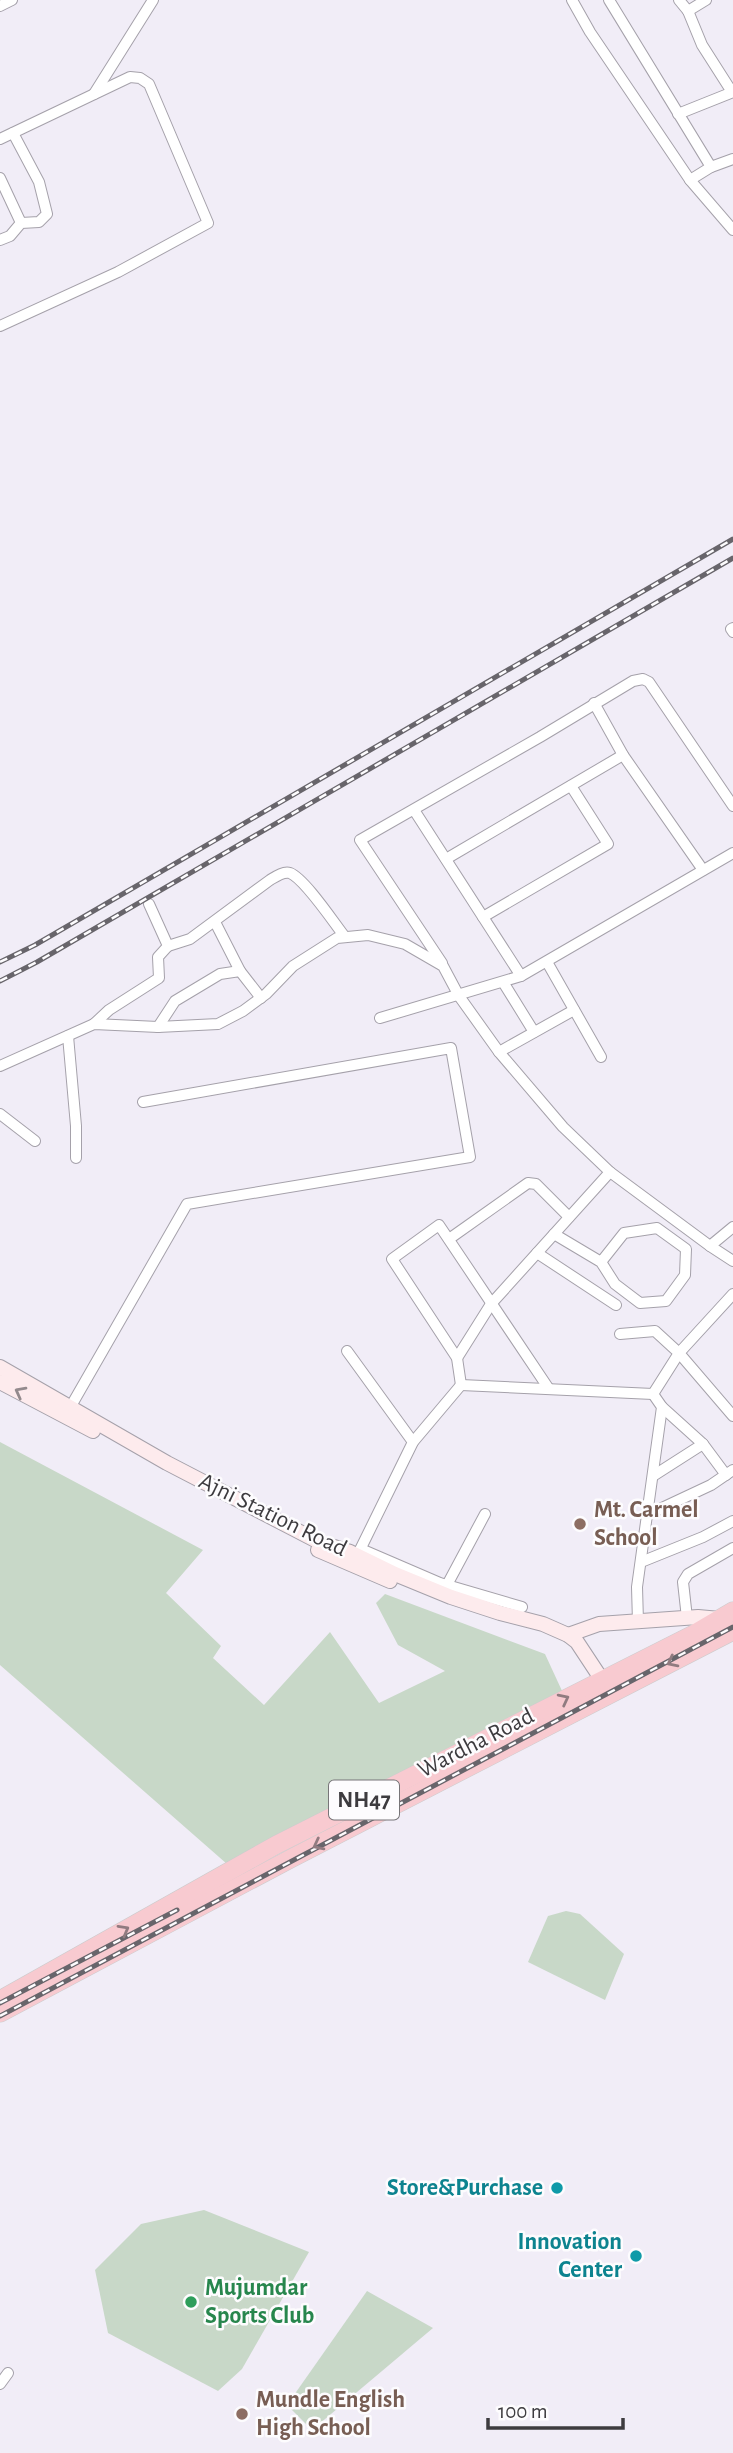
<svg xmlns="http://www.w3.org/2000/svg" width="733" height="2453" font-family="'Alegreya Sans',sans-serif">
	<rect width="100%" height="100%" fill="#f1edf7"/>
	<g fill="#c8d8c8">
		<polygon points="0,1442 203,1550 166,1593 221,1646 213,1658 264,1705 330,1632 379,1703 445,1671 398,1645 376,1603 385,1594 545,1654 563,1693 227,1864 0,1665"/>
		<polygon points="566,1911 580,1914 624,1954 605,2000 528,1962 548,1916"/>
		<polygon points="204,2210 309,2252 242,2369 218,2391 108,2333 95,2270 141,2224"/>
		<polygon points="367,2291 433,2328 312,2430 287,2405"/>
	</g>
	<g fill="none" stroke-linecap="round" stroke-linejoin="round">
		<defs>
			<g id="minor">
				<polyline points="572,0 590,32 690,180"/>
				<polyline points="609,0 711,167"/>
				<polyline points="679,0 688,11 706,0"/>
				<polyline points="0,6 12,0"/>
				<polyline points="688,11 702,45 732,92"/>
				<polyline points="94,94 153,0"/>
				<polyline points="678,114 733,92"/>
				<polyline points="0,139 130,77 140,78 149,84 208,223 118,272 0,326"/>
				<polyline points="733,159 711,167 690,180 733,230"/>
				<polyline points="0,178 21,223"/>
				<polyline points="0,240 10,236 21,223 39,222 47,214 39,182 13,133"/>
				<polyline points="733,628 731,629 733,632"/>
				<polyline points="594,703 623,755 703,870"/>
				<polyline points="414,810 521,976"/>
				<polyline points="446,859 623,755"/>
				<polyline points="483,917 608,844 571,786"/>
				<polyline points="215,922 240,971"/>
				<path d="M168 946 190 939 270 880C275 877 283 871 290 873 305 879 334 923 345 937"/>
				<polyline points="547,962 601,1057"/>
				<polyline points="442,963 360,840 540,737 633,681 643,679 649,682 733,806"/>
				<polyline points="503,982 534,1032"/>
				<polyline points="380,1018 521,976 733,853"/>
				<polyline points="94,1024 109,1010 159,978 158,957 168,946 149,904"/>
				<polyline points="158,1027 175,1001 220,974 240,971 261,998"/>
				<polyline points="68,1036 76,1126 76,1158"/>
				<polyline points="499,1052 574,1010"/>
				<polyline points="0,1066 94,1024 158,1027 218,1024 243,1011 266,994 293,966 337,938 368,935 405,944 443,966 459,996 499,1052 563,1127 610,1172 710,1246 733,1261"/>
				<polyline points="0,1114 35,1141"/>
				<polyline points="554,1234 601,1262 615,1284 640,1303 666,1301 685,1275 686,1249 657,1228 624,1233 601,1262"/>
				<polyline points="449,1239 528,1183 536,1184 569,1217"/>
				<polyline points="710,1246 733,1227"/>
				<polyline points="537,1253 616,1305"/>
				<polyline points="733,1294 679,1353 733,1416"/>
				<polyline points="620,1334 655,1331 679,1353 653,1394 662,1407 637,1587 638,1622"/>
				<polyline points="347,1351 413,1442"/>
				<polyline points="457,1358 491,1304 610,1172"/>
				<polyline points="461,1385 457,1358 392,1259 439,1225 549,1389"/>
				<polyline points="461,1385 653,1394"/>
				<polyline points="71,1406 187,1204 470,1157 451,1048 143,1102"/>
				<polyline points="662,1407 703,1444 726,1475"/>
				<polyline points="653,1476 703,1444"/>
				<polyline points="647,1515 711,1485 733,1470"/>
				<polyline points="361,1549 440,1583 522,1607"/>
				<polyline points="355,1560 413,1442 461,1385"/>
				<polyline points="641,1562 703,1537 733,1521"/>
				<polyline points="447,1585 485,1514"/>
				<polyline points="687,1618 683,1582 688,1574 733,1548"/>
				<polyline points="0,2384 8,2373"/>
			</g>
			<g id="secondary">
				<polyline points="0,1367 167,1463 321,1543 350,1552 395,1574 451,1597 500,1613 543,1624 568,1635 577,1642 608,1689"/>
				<polyline points="0,1382 93,1431"/>
				<polyline points="318,1550 390,1581"/>
				<polyline points="568,1635 599,1624 698,1617 720,1619"/>
			</g>
			<g id="trunk">
				<polyline points="0,2000 276,1845 694,1634 733,1611"/>
				<polyline points="0,2013 292,1858 733,1631"/>
			</g>
		</defs>
		<use href="#minor" stroke="#a5a1aa" stroke-width="12"/>
		<use href="#secondary" stroke="#a5a1aa" stroke-width="16"/>
		<use href="#trunk" stroke="#cdcccd" stroke-width="19"/>
		<use href="#minor" stroke="#fff" stroke-width="10"/>
		<use href="#secondary" stroke="#fdebed" stroke-width="14"/>
		<use href="#trunk" stroke="#f8cad0" stroke-width="18"/>
		<defs>
			<g id="rail">
				<polyline points="0,962 35,945 733,539"/>
				<polyline points="0,981 37,962 733,558"/>
				<polyline points="0,2003 177,1910"/>
				<polyline points="0,2016 733,1627"/>
			</g>
		</defs>
		<use href="#rail" stroke="#68656b" stroke-width="5"/>
		<use href="#rail" stroke="#fdfcfe" stroke-width="2.5" stroke-dasharray="8" stroke-linecap="butt"/>
	</g>
	<defs><path id="oneway-chevron" d="M-2-3.5L2.5 0L-2 3.5" fill="none" stroke-width="1.6" stroke-linecap="round" stroke-linejoin="round" transform="scale(1.75)"/></defs>
	<use stroke="#938a8d" href="#oneway-chevron" transform="translate(20 1392) rotate(-152)"/>
	<g stroke="#917b80">
		<use href="#oneway-chevron" transform="translate(672 1662) rotate(153)"/>
		<use href="#oneway-chevron" transform="translate(564 1699) rotate(-27)"/>
		<use href="#oneway-chevron" transform="translate(318 1845) rotate(153)"/>
		<use href="#oneway-chevron" transform="translate(124 1930) rotate(-29)"/>
	</g>
	<g fill="#8d6e63" stroke="#fdfcfe" stroke-width="2.5">
		<circle cx="580" cy="1524" r="7"/>
		<circle cx="242" cy="2414" r="7"/>
	</g>
	<g fill="#0f9aa8" stroke="#fdfcfe" stroke-width="2.5">
		<circle cx="557" cy="2188" r="7"/>
		<circle cx="636" cy="2256" r="7"/>
	</g>
	<circle fill="#2e9e5b" stroke="#fdfcfe" stroke-width="2.5" cx="191" cy="2302" r="7"/>
	<g text-anchor="middle" dominant-baseline="central" stroke-width="5" stroke-linejoin="round" paint-order="stroke">
		<rect fill="#fdfcfe" stroke="#777578" stroke-width="2" x="329" y="1780.5" width="70" height="39" rx="5"/>
		<g font-size="23" font-weight="bold" fill="#3d3b3f">
			<text x="364" y="1800">NH47</text>
		</g>
		<g font-size="24" font-weight="bold" fill="#785e54" stroke="#fdfcfe" text-anchor="start">
			<text x="594" y="1510">Mt. Carmel<tspan x="594" dy="28">School</tspan></text>
			<text x="256" y="2400">Mundle English<tspan x="256" dy="28">High School</tspan></text>
		</g>
		<g font-size="24" fill="#3d3b3f" stroke="#fdfcfe">
			<text transform="translate(273 1515) rotate(26)">Ajni Station Road</text>
			<text transform="translate(476 1743) rotate(-27)">Wardha Road</text>
		</g>
		<g font-size="24" font-weight="bold" fill="#0d838f" stroke="#fdfcfe" text-anchor="end">
			<text x="543" y="2188">Store&amp;Purchase</text>
			<text x="622" y="2242">Innovation<tspan x="622" dy="28">Center</tspan></text>
		</g>
		<g font-size="24" font-weight="bold" fill="#27864d" stroke="#fdfcfe" text-anchor="start">
			<text x="205" y="2288">Mujumdar<tspan x="205" dy="28">Sports Club</tspan></text>
		</g>
	</g>
	<path d="M488 2418v10h135v-10" fill="none" stroke="#3d3b3f" stroke-width="3.5"/>
	<text x="498" y="2418" font-size="21" fill="#3d3b3f" stroke="#fdfcfe" stroke-width="5" paint-order="stroke">100 m</text>
</svg>
